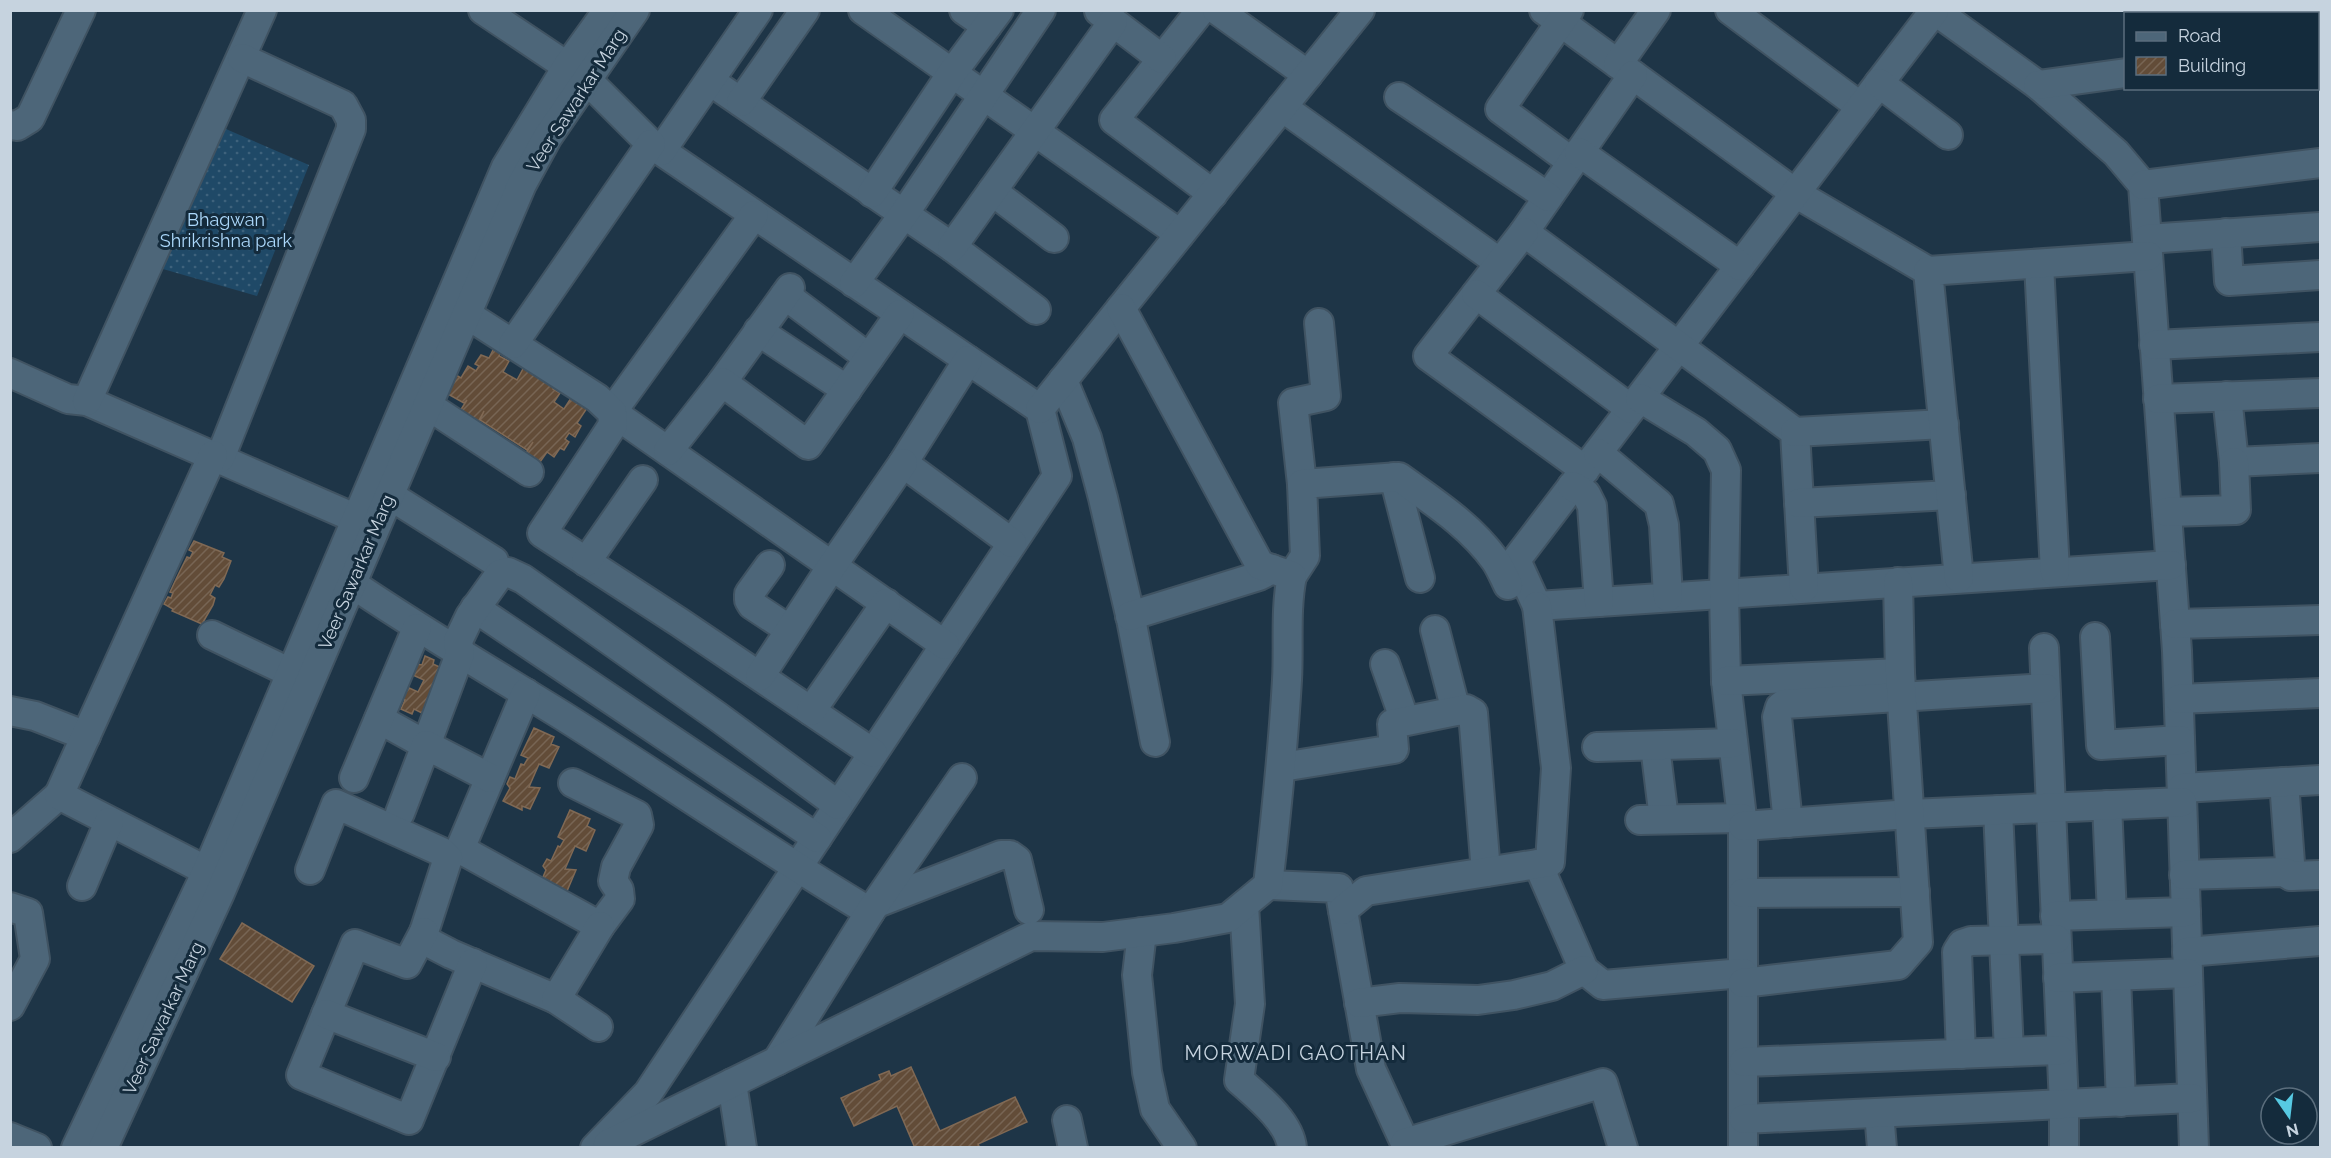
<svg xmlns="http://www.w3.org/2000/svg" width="2331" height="1158" font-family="Raleway,sans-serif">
	<defs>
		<pattern id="grass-dots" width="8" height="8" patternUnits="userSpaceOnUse" patternTransform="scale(1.5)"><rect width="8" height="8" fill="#1f4967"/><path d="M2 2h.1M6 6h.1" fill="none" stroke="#3e627c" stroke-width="1.8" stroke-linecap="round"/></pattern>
		<pattern id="building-hatch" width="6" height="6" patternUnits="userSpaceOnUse" patternTransform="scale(1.5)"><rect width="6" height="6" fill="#624c38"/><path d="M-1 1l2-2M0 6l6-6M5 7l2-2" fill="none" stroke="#776554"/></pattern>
	</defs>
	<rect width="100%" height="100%" fill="#1e3547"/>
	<polygon fill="url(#grass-dots)" points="219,126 309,165 257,296 149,265"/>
	<g fill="url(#building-hatch)" stroke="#806954" stroke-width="1.5">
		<polygon points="495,346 502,350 499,356 509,361 503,372 517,380 524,367 553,384 553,389 560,393 554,402 564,409 571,398 587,408 577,423 581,426 575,437 569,433 565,439 569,442 564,450 560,448 554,457 547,452 540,462 526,453 533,442 527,450 480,420 484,411 478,422 460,411 467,400 464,403 446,393 456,375 461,378 468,366 476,371 479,366 475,364 481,355 489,358"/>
		<polygon points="194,541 224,553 222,557 231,561 224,579 219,587 215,585 210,595 215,598 213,605 202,624 172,611 173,609 164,604 168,597 171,598 173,593 170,592 177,577 187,557 190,558 193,552 189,550"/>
		<polygon points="425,656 434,660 433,664 444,669 424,714 414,709 412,714 401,709 405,700 402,699 407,687 418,692 424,680 413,675 417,664 422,665"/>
		<polygon points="534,728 554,737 551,744 559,747 549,768 539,764 529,787 540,788 530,809 522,806 522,810 503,801 510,788 507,784 510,777 515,779 521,764 524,765 528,758 521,755"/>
		<polygon points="570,810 590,819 587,826 595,830 586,851 575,846 565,869 576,870 567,891 540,884 546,870 543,866 547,859 551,861 558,846 560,847 564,840 558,837"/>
		<polygon points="242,923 314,966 292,1002 220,959"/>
		<polygon points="911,1067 940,1131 1015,1097 1027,1122 978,1144 980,1148 915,1148 897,1106 854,1126 841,1098 881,1080 879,1075 889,1071 891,1076"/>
	</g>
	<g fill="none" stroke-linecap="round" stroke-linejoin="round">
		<defs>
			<g id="minor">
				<polyline points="483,10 586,79 651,144 1040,409 1057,476 648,1093 595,1148"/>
				<polyline points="863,10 1180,234"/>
				<polyline points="964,10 987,26"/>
				<polyline points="1201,10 1114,120 1213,194"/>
				<polyline points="1217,10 1308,75"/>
				<polyline points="1544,10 1795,193 1928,271"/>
				<polyline points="1569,10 1500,109 1572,162"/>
				<polyline points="1730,10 1861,107"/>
				<polyline points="1934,10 2038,85 2116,153 2143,185 2177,651 2194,1148"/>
				<polyline points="2187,10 2189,14"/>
				<polyline points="1099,11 1162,59"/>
				<polyline points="1934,11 1516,560 1537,606 2171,565"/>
				<polyline points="2318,47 2320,46"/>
				<polyline points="1618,64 1656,10"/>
				<polyline points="1633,75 1524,232 1795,432 1804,588"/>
				<polyline points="710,81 952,247 1036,310"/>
				<polyline points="1879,83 1948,135"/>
				<polyline points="2038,85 2126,73"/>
				<polyline points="1399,97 1548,197"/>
				<polyline points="741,102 805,10"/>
				<polyline points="1282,107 1500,263"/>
				<polyline points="10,125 17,126 30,118 81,10"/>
				<polyline points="661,151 758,10"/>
				<polyline points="1579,152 1740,266"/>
				<polyline points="2143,185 2320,163"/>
				<polyline points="992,191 1054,238"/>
				<polyline points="872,193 952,73 999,10"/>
				<polyline points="754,215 612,412 945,645"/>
				<polyline points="1524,232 1428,356 1585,470"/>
				<polyline points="2226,233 2229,281 2320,275"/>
				<polyline points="2147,239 2320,227"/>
				<polyline points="952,247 1113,22"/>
				<polyline points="2039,264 2055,572"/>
				<polyline points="854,283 904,214 1041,10"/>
				<polyline points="1476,294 1631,409"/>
				<polyline points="785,295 869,358"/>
				<polyline points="466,314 597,398 612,412 613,425 542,533 679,622 873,753"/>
				<polyline points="758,331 847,390"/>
				<polyline points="513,344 651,144"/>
				<polyline points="2154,345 2320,337"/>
				<polyline points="968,360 903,463 1012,543"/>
				<polyline points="10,373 68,399 87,401 373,526"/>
				<polyline points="1063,380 1087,438 1103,498 1131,619 1155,742"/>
				<polyline points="722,382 790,288"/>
				<polyline points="2227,396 2234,462 2320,458"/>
				<polyline points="1640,398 1696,432 1717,450 1726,470 1724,593 1726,681 1743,826 1743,1148"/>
				<polyline points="2158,399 2320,393"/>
				<polyline points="87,401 262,10"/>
				<polyline points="427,405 529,472"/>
				<polyline points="1040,409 1360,10"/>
				<polyline points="1795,432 1944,424"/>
				<polyline points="668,451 722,382 808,445 900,314"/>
				<polyline points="1598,453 1659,504 1664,525 1668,597"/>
				<polyline points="220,458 351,129 351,120 343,105 242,58"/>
				<polyline points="1394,477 1420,578"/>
				<polyline points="1302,484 1293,403 1326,396 1319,323"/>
				<polyline points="1572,486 1586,494 1592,506 1599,602"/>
				<polyline points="389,495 494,561"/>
				<polyline points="1799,503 1951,495"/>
				<polyline points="2167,512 2236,510 2234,462"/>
				<polyline points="586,562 643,480"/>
				<polyline points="770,565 749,594 749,600 752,605 790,630"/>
				<path d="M1292 576 1305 556 1302 484 1399 477C1432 501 1470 525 1495 560 1500 567 1504 577 1508 585"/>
				<polyline points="1959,578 1928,271 2148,256"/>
				<path d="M351 583C420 630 492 672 563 716 666 781 766 850 870 912"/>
				<polyline points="475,608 817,838"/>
				<polyline points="1130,616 1259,576 1272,569"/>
				<polyline points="2175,624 2320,620"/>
				<polyline points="1435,630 1456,711"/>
				<polyline points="212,635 291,673"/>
				<polyline points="2095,637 2101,745 2180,740"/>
				<polyline points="2044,648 2064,1105 2064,1148"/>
				<polyline points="1385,664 1405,721"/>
				<polyline points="760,676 832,566 903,463"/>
				<polyline points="1726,681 1900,673"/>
				<polyline points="526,693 460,849 600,926 620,899 619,890 613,881 616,867 639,825 637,815 573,783"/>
				<polyline points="2179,699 2320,693"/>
				<polyline points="10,711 35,716 86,736"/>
				<polyline points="811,711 886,603"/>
				<polyline points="379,719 426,745 460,654 458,641 470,616 500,574 508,572 523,579 717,716 838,805"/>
				<polyline points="1655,746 1664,819"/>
				<polyline points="1597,747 1733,743"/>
				<polyline points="1282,767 1394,749 1392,724 1466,709 1473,713 1486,872"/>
				<polyline points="354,778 417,628"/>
				<polyline points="2284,782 2291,876"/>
				<polyline points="2182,788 2320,780"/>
				<polyline points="2107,805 2112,914"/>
				<polyline points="1998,810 2009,1052"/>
				<polyline points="400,813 426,745 490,778"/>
				<polyline points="1640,820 1742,818"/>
				<polyline points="1788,823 1777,717 1780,707 1784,704 2045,688"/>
				<polyline points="1743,826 1910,814 2182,802"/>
				<polyline points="10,838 59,795"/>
				<polyline points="1538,864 1584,970 1603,985 1743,973"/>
				<polyline points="310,870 336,804 442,852 448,858 424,932 426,941 451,954 556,999"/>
				<polyline points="207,871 59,795 213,455"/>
				<polyline points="2184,875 2284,872 2291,876 2320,875"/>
				<polyline points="1268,885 1339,888 1371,1069 1405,1143 1405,1148"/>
				<polyline points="82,886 109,822"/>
				<polyline points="1743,893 1915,892"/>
				<polyline points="877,903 1001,855 1010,855 1017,860 1029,910"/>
				<path d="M1244 905 1250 1004 1239 1080C1257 1096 1290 1122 1292 1148"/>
				<polyline points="10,907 28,913 35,959 10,1006"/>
				<polyline points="1343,910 1366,891 1550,862 1556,768 1537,606"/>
				<polyline points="2055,916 2186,912"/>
				<polyline points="424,932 407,964 355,944 301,1075 409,1120 473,963"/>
				<polyline points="1142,932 1137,975 1147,1072 1155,1109 1182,1148"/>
				<polyline points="2187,952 2320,941"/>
				<polyline points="2116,976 2121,1102"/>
				<polyline points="2058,978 2188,973"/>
				<polyline points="1743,983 1898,965 1918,942 1900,673 1898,582"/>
				<polyline points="1359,1003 1400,998 1478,1000 1514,995 1552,986 1584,970"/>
				<polyline points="326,1014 436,1057"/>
				<polyline points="598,1027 556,999 600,926"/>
				<polyline points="1961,1054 1957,952 1962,944 1971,941 2056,939"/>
				<polyline points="777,1061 870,912 962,778"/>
				<polyline points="1744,1062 2060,1050"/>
				<polyline points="732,1083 742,1148"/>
				<polyline points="1879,1113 1882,1148"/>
				<polyline points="1744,1119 2192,1098"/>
				<polyline points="1067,1120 1073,1148"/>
				<polyline points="10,1137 37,1148"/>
				<polyline points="1405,1143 1603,1083 1623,1148"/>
				<path d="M608 1144 1031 936 1103 937 1174 928 1228 918 1268 885C1276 817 1283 749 1287 680 1289 646 1285 609 1292 576L1260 565 1121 308"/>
				<polyline points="76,1148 207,871 506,167 567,67 608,10"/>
				<polyline points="103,1148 220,893 522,184 547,138 635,10"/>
			</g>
		</defs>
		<use href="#minor" stroke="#405362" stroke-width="32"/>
		<use href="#minor" stroke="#4d6679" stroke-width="28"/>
	</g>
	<g text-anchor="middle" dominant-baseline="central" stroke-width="6" stroke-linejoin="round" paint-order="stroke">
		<g font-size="18" fill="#c6d3df" stroke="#142b3c">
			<text transform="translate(576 100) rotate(-57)">Veer Sawarkar Marg</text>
			<text transform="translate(356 572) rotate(-67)">Veer Sawarkar Marg</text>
			<text transform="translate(163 1018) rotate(-65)">Veer Sawarkar Marg</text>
		</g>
		<g font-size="18" fill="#acd8fb" stroke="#142b3c">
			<text x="226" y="219">Bhagwan<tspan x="226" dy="21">Shrikrishna park</tspan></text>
		</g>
		<g font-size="20" letter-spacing="1.5" fill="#c6d3df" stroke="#142b3c">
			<text x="1296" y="1053">MORWADI GAOTHAN</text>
		</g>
	</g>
	<rect width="2331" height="1158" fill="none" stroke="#c6d3df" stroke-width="24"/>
	<rect x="2124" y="12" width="195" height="78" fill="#142b3c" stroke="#5b6e7d" stroke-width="1.5"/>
	<rect x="2136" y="32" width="30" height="9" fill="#4d6679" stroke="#5b6e7d" stroke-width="1.5"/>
	<text x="2178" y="42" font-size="18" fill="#c6d3df">Road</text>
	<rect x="2136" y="57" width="30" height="18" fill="url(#building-hatch)" stroke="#5b6e7d" stroke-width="1.5"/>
	<text x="2178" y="72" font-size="18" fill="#c6d3df">Building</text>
	<g transform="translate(2289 1116) rotate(166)"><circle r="28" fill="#142b3c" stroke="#5b6e7d" stroke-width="1.5"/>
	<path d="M0-4.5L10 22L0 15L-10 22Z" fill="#57c9e2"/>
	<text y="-9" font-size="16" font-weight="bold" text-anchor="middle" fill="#c6d3df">N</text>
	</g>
</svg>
